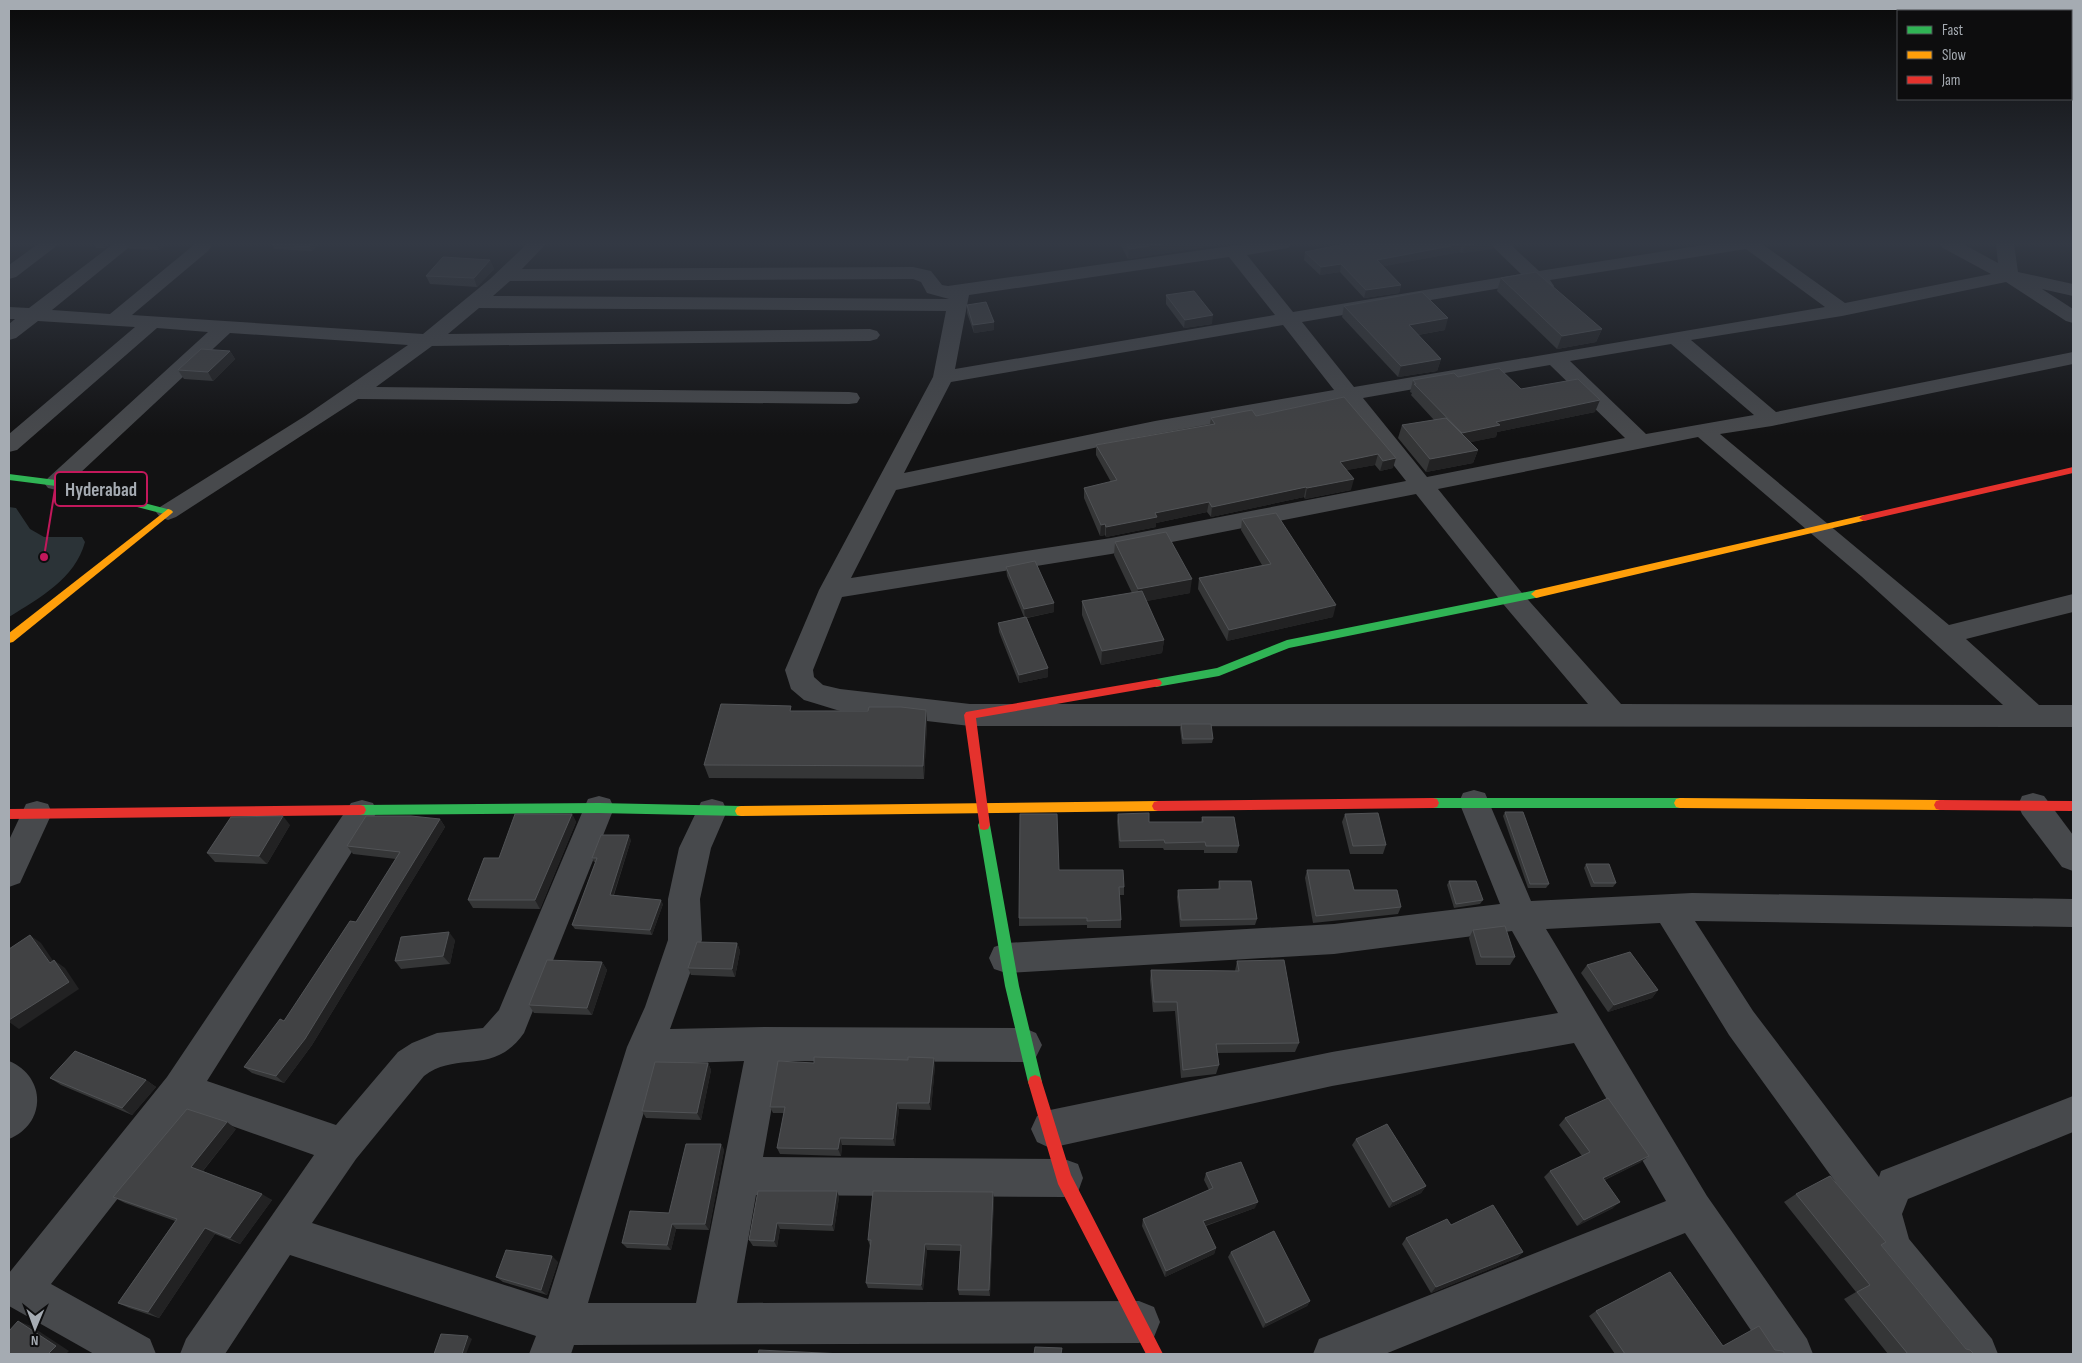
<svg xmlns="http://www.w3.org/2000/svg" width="2082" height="1363" font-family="'Sofia Sans Condensed',sans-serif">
	<rect width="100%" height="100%" fill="#121213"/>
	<path fill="#2b3337" d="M9 507 16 508 30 529 44 537H82L85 542C75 579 39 598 9 617Z"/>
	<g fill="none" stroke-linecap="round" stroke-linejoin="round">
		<g fill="#47494c" fill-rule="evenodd">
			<polygon points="38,244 59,244 16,277 9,279 9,265"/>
			<path d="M113 244H133L52 310 110 314 195 244H209L211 247 208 251 132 315 423 334 490 279 527 244H546L522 269 913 267 931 271 942 285 948 286 1245 244H1291L1288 248 1247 255 1293 312 1521 274 1490 244H1510L1539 271 1710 244H1762L1845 303 1991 274 1943 248 1940 244H1963L1998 263 1996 244H2014L2018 272 2073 284V296L2042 289 2073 309V323L2066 321 2006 282 1842 316 1691 340 1776 412 2073 352V364L1772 426 1720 434 1949 625 2073 594V612L1966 639 2039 705H2073V727L970 726 840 711 814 703 804 700 791 689 785 670 819 590 933 377 946 311 479 308 448 334 870 329 877 331 880 335 877 339 870 341 432 346 376 387 849 392 857 393 860 398 857 403 849 404 358 399 176 517 168 520 160 517 156 512 160 507 305 416 408 345 230 333 64 488 56 490 48 488 44 483 48 478 208 332 157 328 17 450 9 452V434L135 327 38 321 16 338 9 340V324L15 319H9V307L29 308ZM1746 249 1825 307 1354 387 1302 322 1531 283C1538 290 1542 292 1552 290L1554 286 1550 280ZM1229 257 1275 315 955 369 969 295ZM913 279 921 282 927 293 949 299 493 296 510 281ZM1283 325 1334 390 1155 421 904 473 951 382ZM1671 344 1754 415 1646 434 1570 361ZM1550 365 1625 438 1427 477 1363 398ZM1343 401 1406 481 1111 538 851 578 896 490 1155 435ZM1698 437 1861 576 2003 705 1621 704 1522 593 1438 489ZM1416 494 1504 605 1588 704H970L840 689 823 685 814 677 813 670 842 597 1111 554Z"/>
			<polygon points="1474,790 1485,793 1531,901 1692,893 2073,899 2073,927 1695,921 1753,1011 1879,1177 1881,1171 2073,1096 2073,1132 1908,1199 1902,1214 1909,1239 1992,1339 1998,1354 1951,1354 1879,1264 1865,1223 1729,1035 1660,923 1546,929 1707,1196 1807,1339 1813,1354 1767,1354 1685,1233 1385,1354 1313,1354 1319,1339 1666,1201 1574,1043 1332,1086 1050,1148 1037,1142 1031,1129 1037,1116 1050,1110 1332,1052 1558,1013 1512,931 1334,954 1006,973 994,969 989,958 994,947 1006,943 1334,924 1500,904 1459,802 1463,793"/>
			<polygon points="2033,793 2044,796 2073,835 2073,871 2062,867 2022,814 2018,805 2022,796"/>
			<path d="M599 796 610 799 614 808 524 1033C493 1077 458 1050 424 1076L356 1159 312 1223 548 1299 627 1047 645 1007 668 940V899L679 848 701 802 712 799 723 802 727 811 711 848 700 899 702 940 670 1029 765 1027 1024 1028 1036 1033 1042 1045 1036 1057 1024 1062 780 1061 763 1157 1064 1159 1078 1164 1083 1178 1078 1192 1064 1197 756 1195 737 1303 1139 1301 1154 1307 1160 1322 1154 1337 1139 1343 574 1345 571 1354H529L536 1336 290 1255 225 1354H180L186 1339 314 1155 187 1110 51 1284 150 1339 156 1354H94L9 1306V1273L167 1077 351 803 362 800 373 803 377 812 207 1081 336 1125 398 1052 412 1043 437 1033 483 1028 499 1010 584 808 588 799ZM744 1061 696 1303H588L658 1064Z"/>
			<polygon points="37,801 48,804 52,813 20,883 9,887 9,840 26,804"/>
			<path d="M9 1061C47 1077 46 1124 9 1139Z"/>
		</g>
		<g fill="#30b455" fill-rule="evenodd">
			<polygon points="9,474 56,480 171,510 173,512 168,515 56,486 9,480"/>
			<polygon points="1536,590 1541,594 1540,597 1289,648 1219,676 1156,687 1150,683 1156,679 1217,668 1287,640"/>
			<polygon points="1433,798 1680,798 1684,799 1686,803 1684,807 1680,808 1433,808 1429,807 1427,803 1429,799"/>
			<polygon points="599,803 741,806 745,807 747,811 745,815 741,816 599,813 360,815 356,814 354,810 356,806 360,805"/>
			<polygon points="984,820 988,821 990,825 1019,986 1042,1082 1040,1087 1035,1089 1030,1087 1028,1082 1005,986 978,825 980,821"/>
		</g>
		<g fill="#ff9f0a" fill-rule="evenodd">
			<polygon points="168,509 171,510 173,512 171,514 13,642 9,643 9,633"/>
			<polygon points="1864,515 1867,516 1869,518 1867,520 1536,598 1531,594 1536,590"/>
			<polygon points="1680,798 1940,800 1944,801 1946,805 1944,809 1940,810 1680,808 1676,807 1674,803 1676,799"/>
			<polygon points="1158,801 1162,802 1164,806 1162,810 1158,811 741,816 737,815 735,811 737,807 741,806"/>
		</g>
		<g fill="#e5322d" fill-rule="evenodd">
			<polygon points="2073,467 2073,473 1864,521 1859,518 1864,515"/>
			<polygon points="1156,679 1160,680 1162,683 1160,686 976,718 990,825 988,829 984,830 980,829 964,715 966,712"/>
			<polygon points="1433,798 1437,799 1439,803 1437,807 1433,808 1158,811 1154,810 1152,806 1154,802 1158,801"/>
			<polygon points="1940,800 2073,801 2073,811 1940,810 1936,809 1934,805 1936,801"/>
			<polygon points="360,805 364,806 366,810 364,814 360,815 9,819 9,809"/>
			<polygon points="1035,1075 1040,1077 1042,1082 1071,1175 1163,1354 1146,1354 1058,1184 1028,1082 1030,1077"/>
		</g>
	</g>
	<g fill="#353637">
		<polygon points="93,244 110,244 105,248 96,248"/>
		<polygon points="127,244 167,244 159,250 130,249"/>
		<polygon points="272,244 319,244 312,251 274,249"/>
		<polygon points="1120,244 1224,244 1128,259"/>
		<polygon points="1344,244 1494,244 1492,249 1462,253 1460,252 1383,266 1401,285 1399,293 1364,298 1340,272 1320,275 1304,260 1305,252"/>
		<polygon points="490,260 494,269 477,287 430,284 426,276"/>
		<polygon points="1501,278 1602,329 1596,342 1557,349 1497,291"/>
		<polygon points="1166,295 1212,324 1184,328 1166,304"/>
		<polygon points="967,305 994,322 994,330 974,333 967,313"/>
		<polygon points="1344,306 1445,330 1418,335 1441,359 1437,371 1398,377 1342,317"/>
		<polygon points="230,351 235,359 213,381 184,379 178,370"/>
		<polygon points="1458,377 1521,389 1595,412 1497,432 1496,437 1470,442 1478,450 1473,463 1426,472 1398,438 1402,425 1434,420 1411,395 1412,393 1410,392 1413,380"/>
		<polygon points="1344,397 1393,468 1380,471 1375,465 1346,470 1351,490 1305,499 1304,497 1211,517 1207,512 1156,523 1156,527 1106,537 1105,535 1100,536 1084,498 1084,488 1111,482 1096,455 1096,445 1210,424 1211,418 1256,416"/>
		<polygon points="1242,519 1333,617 1227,641 1198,589 1199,578 1262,565 1241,530"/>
		<polygon points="1115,542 1190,593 1146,601 1164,640 1162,653 1101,665 1082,615 1082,601 1132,593 1114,555"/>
		<polygon points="1006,567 1054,612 1027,618 1048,677 1019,683 999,632 998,623 1024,617 1007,576"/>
		<polygon points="926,710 927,723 924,779 709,778 704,765 793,711"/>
		<polygon points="1181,724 1213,739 1212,743 1182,744 1180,728"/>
		<polygon points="1505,812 1549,884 1546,888 1528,888 1503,816"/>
		<polygon points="572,814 576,822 540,909 473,908 468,900 499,858"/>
		<polygon points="1118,814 1149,822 1201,822 1202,817 1239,846 1237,853 1204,853 1204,850 1164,850 1163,848 1119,848 1117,821"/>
		<polygon points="1345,814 1386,845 1383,854 1350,854 1342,822"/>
		<polygon points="440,819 445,827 312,1045 284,1083 252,1073 244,1067 284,1021 356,922 396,859 353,854 347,846"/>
		<polygon points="290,825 267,864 215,862 207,853"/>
		<polygon points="631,840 614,895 663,904 652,935 575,929 572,925 596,862 594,862 592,858"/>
		<polygon points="1586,864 1616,883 1613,887 1591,887 1584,868"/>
		<polygon points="1059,870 1124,887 1124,895 1120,895 1121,920 1121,928 1087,928 1087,925 1019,926 1019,918"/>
		<polygon points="1307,870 1354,890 1401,907 1398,914 1313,923 1305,878"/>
		<polygon points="1219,881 1257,919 1255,925 1180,927 1177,897 1178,890 1218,889"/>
		<polygon points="1449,881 1483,900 1480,904 1454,908 1447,885"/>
		<polygon points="1473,930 1515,957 1510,965 1476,965 1469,938"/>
		<polygon points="455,940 450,964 401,969 395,961"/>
		<polygon points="737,943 740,951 735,977 691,975 688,968"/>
		<polygon points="1237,961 1299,1043 1295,1052 1217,1053 1219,1065 1216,1074 1181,1078 1175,1011 1153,1012 1150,980 1151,970 1235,971"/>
		<polygon points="602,962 607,970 592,1015 534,1013 529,1005"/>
		<polygon points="1587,965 1658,990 1652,998 1608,1012 1581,973"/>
		<polygon points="708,1063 711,1070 701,1120 646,1118 642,1111"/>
		<polygon points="935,1065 931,1110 899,1109 895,1146 842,1145 841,1156 780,1154 777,1148 784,1113 773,1113 770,1107"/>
		<polygon points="50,1078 146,1080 156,1087 132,1115 61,1085"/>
		<polygon points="1565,1118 1641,1162 1605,1180 1613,1208 1577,1226 1544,1177 1550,1171 1582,1156 1559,1125"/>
		<polygon points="236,1129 203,1171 272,1200 240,1244 215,1234 159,1318 129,1308 118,1303 175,1221 125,1203 113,1197"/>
		<polygon points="1356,1139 1426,1186 1421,1193 1389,1208 1352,1145"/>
		<polygon points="721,1144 724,1150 709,1230 676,1229 671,1250 627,1248 622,1243 669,1213"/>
		<polygon points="1206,1173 1255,1208 1206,1226 1216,1248 1214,1254 1165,1277 1142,1226 1143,1219 1209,1190 1204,1180"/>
		<polygon points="758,1191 837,1191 839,1197 834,1231 780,1229 777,1247 753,1246 749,1240"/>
		<polygon points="1796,1194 1881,1245 1966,1349 1974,1354 1888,1354 1844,1299 1856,1292 1784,1202"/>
		<polygon points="994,1198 990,1296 959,1295 958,1290 960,1251 927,1250 923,1290 868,1288 866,1283 870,1246 868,1240"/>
		<polygon points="1451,1225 1523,1252 1517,1258 1431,1293 1402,1244 1406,1238"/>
		<polygon points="1231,1252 1310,1301 1307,1306 1263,1328 1228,1257"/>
		<polygon points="558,1262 547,1295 503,1282 496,1277"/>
		<polygon points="1596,1311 1723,1346 1775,1350 1785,1354 1615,1354 1589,1316"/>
	</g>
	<g fill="#222223">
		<polygon points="102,244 110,244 105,248"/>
		<polygon points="156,244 167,244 159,250"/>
		<polygon points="312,244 319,244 312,251 309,247"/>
		<polygon points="1162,244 1224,244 1128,259 1129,249"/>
		<polygon points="1462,244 1460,252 1375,268 1377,260"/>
		<polygon points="1474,244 1494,244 1492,249 1462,253 1464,246"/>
		<polygon points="490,260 494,269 477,287 474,278"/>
		<polygon points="1341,264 1340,272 1320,275 1321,267"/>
		<polygon points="1401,285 1399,293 1364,298 1366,290"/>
		<polygon points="1213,315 1212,324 1184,328 1185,320"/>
		<polygon points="1448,318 1445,330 1406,337 1409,325"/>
		<polygon points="994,322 994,330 974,333 973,325"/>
		<polygon points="1602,329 1596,342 1557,349 1562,336"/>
		<polygon points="230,351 235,359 213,381 208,372"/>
		<polygon points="1441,359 1437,371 1398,377 1401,366"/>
		<polygon points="1600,400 1595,412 1497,432 1496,437 1458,445 1462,433 1496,422"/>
		<polygon points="1478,450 1473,463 1426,472 1430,459"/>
		<polygon points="1378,454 1375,465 1337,472 1340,462"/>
		<polygon points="1396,458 1393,468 1380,471 1383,461"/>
		<polygon points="1354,479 1351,490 1305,499 1307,488"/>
		<polygon points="1306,487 1304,497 1211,517 1212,507"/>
		<polygon points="1209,502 1207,512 1156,523 1156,527 1106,537 1106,527 1155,513"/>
		<polygon points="1105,524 1105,535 1100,536 1101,525"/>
		<polygon points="1192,579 1190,593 1137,603 1138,589"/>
		<polygon points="1054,603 1054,612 1025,618 1024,609"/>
		<polygon points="1336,605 1333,617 1227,641 1229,630"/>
		<polygon points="1164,640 1162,653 1101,665 1102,651"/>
		<polygon points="1048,668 1048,677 1019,683 1019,675"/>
		<polygon points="926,710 927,723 924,779 923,766"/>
		<polygon points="572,814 576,822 540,909 535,900"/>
		<polygon points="283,816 290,825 267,864 259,856"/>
		<polygon points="440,819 445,827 312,1045 284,1083 276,1076"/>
		<polygon points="629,835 631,840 612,899 610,895"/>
		<polygon points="661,900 663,904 652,935 650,930"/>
		<polygon points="449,932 455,940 450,964 443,956"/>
		<polygon points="30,935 41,943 60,971 50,963"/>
		<polygon points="737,943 740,951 735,977 732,969"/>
		<polygon points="54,960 65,968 79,989 19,1029 9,1022 9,1020"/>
		<polygon points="602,962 607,970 592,1015 587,1008"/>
		<polygon points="1658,990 1652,998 1608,1012 1614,1005"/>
		<polygon points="934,1058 935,1065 931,1110 929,1103"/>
		<polygon points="708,1063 711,1070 701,1120 697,1113"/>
		<polygon points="146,1080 156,1087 132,1115 122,1108"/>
		<polygon points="897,1103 899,1109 895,1146 893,1139"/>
		<polygon points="227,1122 236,1129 201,1173 191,1167"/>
		<polygon points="840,1138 842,1145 841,1156 838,1149"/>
		<polygon points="721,1144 724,1150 709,1230 705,1224"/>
		<polygon points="1649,1156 1641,1162 1596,1184 1603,1178"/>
		<polygon points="1426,1186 1421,1193 1389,1208 1393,1202"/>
		<polygon points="837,1191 839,1197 834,1231 832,1225"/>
		<polygon points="993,1192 994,1198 990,1296 989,1290"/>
		<polygon points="262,1194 272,1200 240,1244 230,1238"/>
		<polygon points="1258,1202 1255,1208 1201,1227 1203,1221"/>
		<polygon points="1620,1202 1613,1208 1577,1226 1584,1220"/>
		<polygon points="777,1223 780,1229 777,1247 774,1241"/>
		<polygon points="672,1224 676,1229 671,1250 667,1245"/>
		<polygon points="205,1228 215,1234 159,1318 148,1312"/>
		<polygon points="925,1244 927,1250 923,1290 921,1285"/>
		<polygon points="1216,1248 1214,1254 1165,1277 1166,1271"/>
		<polygon points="1523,1252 1517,1258 1431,1293 1436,1287"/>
		<polygon points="552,1256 558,1262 547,1295 541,1290"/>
		<polygon points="1310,1301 1307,1306 1263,1328 1266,1323"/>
		<polygon points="18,1321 31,1326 69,1351 66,1354 48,1354"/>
		<polygon points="468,1336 472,1339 466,1354 462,1354"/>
	</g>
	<g fill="#414244" stroke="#515356">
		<polygon points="272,244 312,244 309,247"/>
		<polygon points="1126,244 1162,244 1129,249"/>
		<polygon points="1344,244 1461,244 1377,260 1401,285 1366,290 1341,264 1321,267 1305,252"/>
		<polygon points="1462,244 1474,244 1464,246"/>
		<polygon points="443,257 490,260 474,278 426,276"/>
		<polygon points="1536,272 1602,329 1562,336 1501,278"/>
		<polygon points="1194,291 1213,315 1185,320 1166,295"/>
		<polygon points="1422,292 1448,318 1409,325 1441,359 1401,366 1344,306"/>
		<polygon points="986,302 994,322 973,325 967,305"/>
		<polygon points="201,349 230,351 208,372 178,370"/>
		<polygon points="1499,368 1521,389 1578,379 1600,400 1496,422 1500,425 1462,433 1414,384 1416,384 1413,380 1454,373 1458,377"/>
		<polygon points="1344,397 1396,458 1383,461 1378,454 1340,462 1354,479 1307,488 1306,487 1212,507 1209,502 1155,513 1157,517 1106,527 1105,524 1101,525 1084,488 1117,480 1096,445 1215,424 1211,418 1241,412 1252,410 1256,416"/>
		<polygon points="1446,418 1478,450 1430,459 1402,425"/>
		<polygon points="1276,513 1336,605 1229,630 1199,578 1271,564 1242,519"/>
		<polygon points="1166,532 1192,579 1138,589 1115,542"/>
		<polygon points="1035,561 1054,603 1024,609 1006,567"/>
		<polygon points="1142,591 1164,640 1102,651 1082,601"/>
		<polygon points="1026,617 1048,668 1019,675 998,623"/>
		<polygon points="721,704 791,706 790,711 868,711 869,707 901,707 926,710 923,766 704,765"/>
		<polygon points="1181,724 1211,724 1213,739 1183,739"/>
		<polygon points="1505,812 1523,812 1549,884 1530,884"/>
		<polygon points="1149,813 1149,822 1203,822 1202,817 1234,817 1239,846 1206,846 1205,842 1165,843 1164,840 1120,841 1118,814"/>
		<polygon points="1378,813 1386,845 1353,846 1345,814"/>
		<polygon points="515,814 572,814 535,900 468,900 484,858 499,858"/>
		<polygon points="1020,814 1057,814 1059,870 1123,870 1124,887 1119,887 1121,920 1087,921 1087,918 1019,918"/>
		<polygon points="283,816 259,856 207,853 231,817"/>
		<polygon points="366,816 411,816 440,819 305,1039 276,1076 244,1067 280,1019 284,1021 350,921 356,922 400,852 347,846"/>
		<polygon points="601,835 629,835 610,895 661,900 650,930 572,925 597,858 592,858"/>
		<polygon points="1586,864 1609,864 1616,883 1594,883"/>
		<polygon points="1307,870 1349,870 1354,890 1397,890 1401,907 1316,916"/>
		<polygon points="1219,881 1251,881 1257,919 1181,920 1178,890 1220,889"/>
		<polygon points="1449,881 1476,881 1483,900 1456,904"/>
		<polygon points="1505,926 1515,957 1481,957 1473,930"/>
		<polygon points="449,932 443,956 395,961 401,937"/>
		<polygon points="30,935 50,963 54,960 69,982 9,1020 9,949"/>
		<polygon points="697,942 737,943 732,969 688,968"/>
		<polygon points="1630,952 1658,990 1614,1005 1587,965"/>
		<polygon points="547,960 602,962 587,1008 529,1005"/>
		<polygon points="1284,960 1299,1043 1216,1044 1219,1065 1183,1070 1177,1002 1154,1002 1151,970 1239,971 1237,961"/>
		<polygon points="75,1051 146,1080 122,1108 50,1078"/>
		<polygon points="814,1057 908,1060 908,1057 934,1058 929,1103 897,1103 893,1139 840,1138 838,1149 777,1148 785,1107 770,1107 778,1061 814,1063"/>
		<polygon points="655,1062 708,1063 697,1113 642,1111"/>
		<polygon points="1608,1098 1649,1156 1603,1178 1620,1202 1584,1220 1550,1171 1590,1152 1565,1118"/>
		<polygon points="187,1109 227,1122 191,1167 262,1194 230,1238 205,1228 148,1312 118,1303 177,1219 113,1197"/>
		<polygon points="1387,1124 1426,1186 1393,1202 1356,1139"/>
		<polygon points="686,1144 721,1144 705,1224 672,1224 667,1245 622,1243 630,1211 669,1213"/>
		<polygon points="1241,1162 1258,1202 1203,1221 1216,1248 1166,1271 1143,1219 1213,1188 1206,1173"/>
		<polygon points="1830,1176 1886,1242 1881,1245 1966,1349 1970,1350 1974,1354 1908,1354 1857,1292 1870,1285 1796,1194"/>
		<polygon points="758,1191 837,1191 832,1225 777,1223 774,1241 749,1240"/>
		<polygon points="873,1191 993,1192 989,1290 958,1290 961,1245 925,1244 921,1285 866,1283 871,1240 868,1240"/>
		<polygon points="1493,1205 1523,1252 1436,1287 1406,1238 1447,1219 1451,1225"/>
		<polygon points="1274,1231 1310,1301 1266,1323 1231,1252"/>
		<polygon points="506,1250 552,1256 541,1290 496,1277"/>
		<polygon points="1670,1272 1723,1346 1759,1326 1775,1350 1783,1351 1785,1354 1625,1354 1596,1311"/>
		<polygon points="18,1321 56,1346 48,1354 9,1354 9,1331"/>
		<polygon points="441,1334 468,1336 462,1354 434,1354"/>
		<polygon points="1035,1347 1062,1348 1061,1354 1034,1354"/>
		<polygon points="759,1350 843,1354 758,1354"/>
	</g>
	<linearGradient id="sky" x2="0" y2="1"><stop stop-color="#0a0a0a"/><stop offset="0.56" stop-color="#333944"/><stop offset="1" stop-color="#333944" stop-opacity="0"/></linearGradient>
	<rect width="2082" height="435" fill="url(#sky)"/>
	<path fill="none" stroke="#c2185b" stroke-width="2" d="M44 557L55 489"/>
	<circle fill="#c2185b" stroke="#0d0d0e" stroke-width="2" cx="44" cy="557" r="5"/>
	<rect fill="#0d0d0e" stroke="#c2185b" stroke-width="2" x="55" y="472" width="92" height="34" rx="5"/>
	<g font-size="19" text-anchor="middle" font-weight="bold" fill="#a5abb2">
		<text x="101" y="496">Hyderabad</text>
	</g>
	<rect width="2082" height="1363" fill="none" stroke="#a5abb2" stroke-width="20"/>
	<rect x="1897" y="10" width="175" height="90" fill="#0d0d0e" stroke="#4a4c50"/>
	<rect x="1907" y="26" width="25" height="8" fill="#30b455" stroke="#4a4c50"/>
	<text x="1942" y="35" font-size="15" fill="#a5abb2">Fast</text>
	<rect x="1907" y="51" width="25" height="8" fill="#ff9f0a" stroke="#4a4c50"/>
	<text x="1942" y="60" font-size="15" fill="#a5abb2">Slow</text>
	<rect x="1907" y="76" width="25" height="8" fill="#e5322d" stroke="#4a4c50"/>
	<text x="1942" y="85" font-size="15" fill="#a5abb2">Jam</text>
	<g transform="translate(35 1328) rotate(181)" stroke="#0d0d0e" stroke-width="4" paint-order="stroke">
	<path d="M0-4L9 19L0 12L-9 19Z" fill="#a5abb2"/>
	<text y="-8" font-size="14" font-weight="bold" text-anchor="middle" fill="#a5abb2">N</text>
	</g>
</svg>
